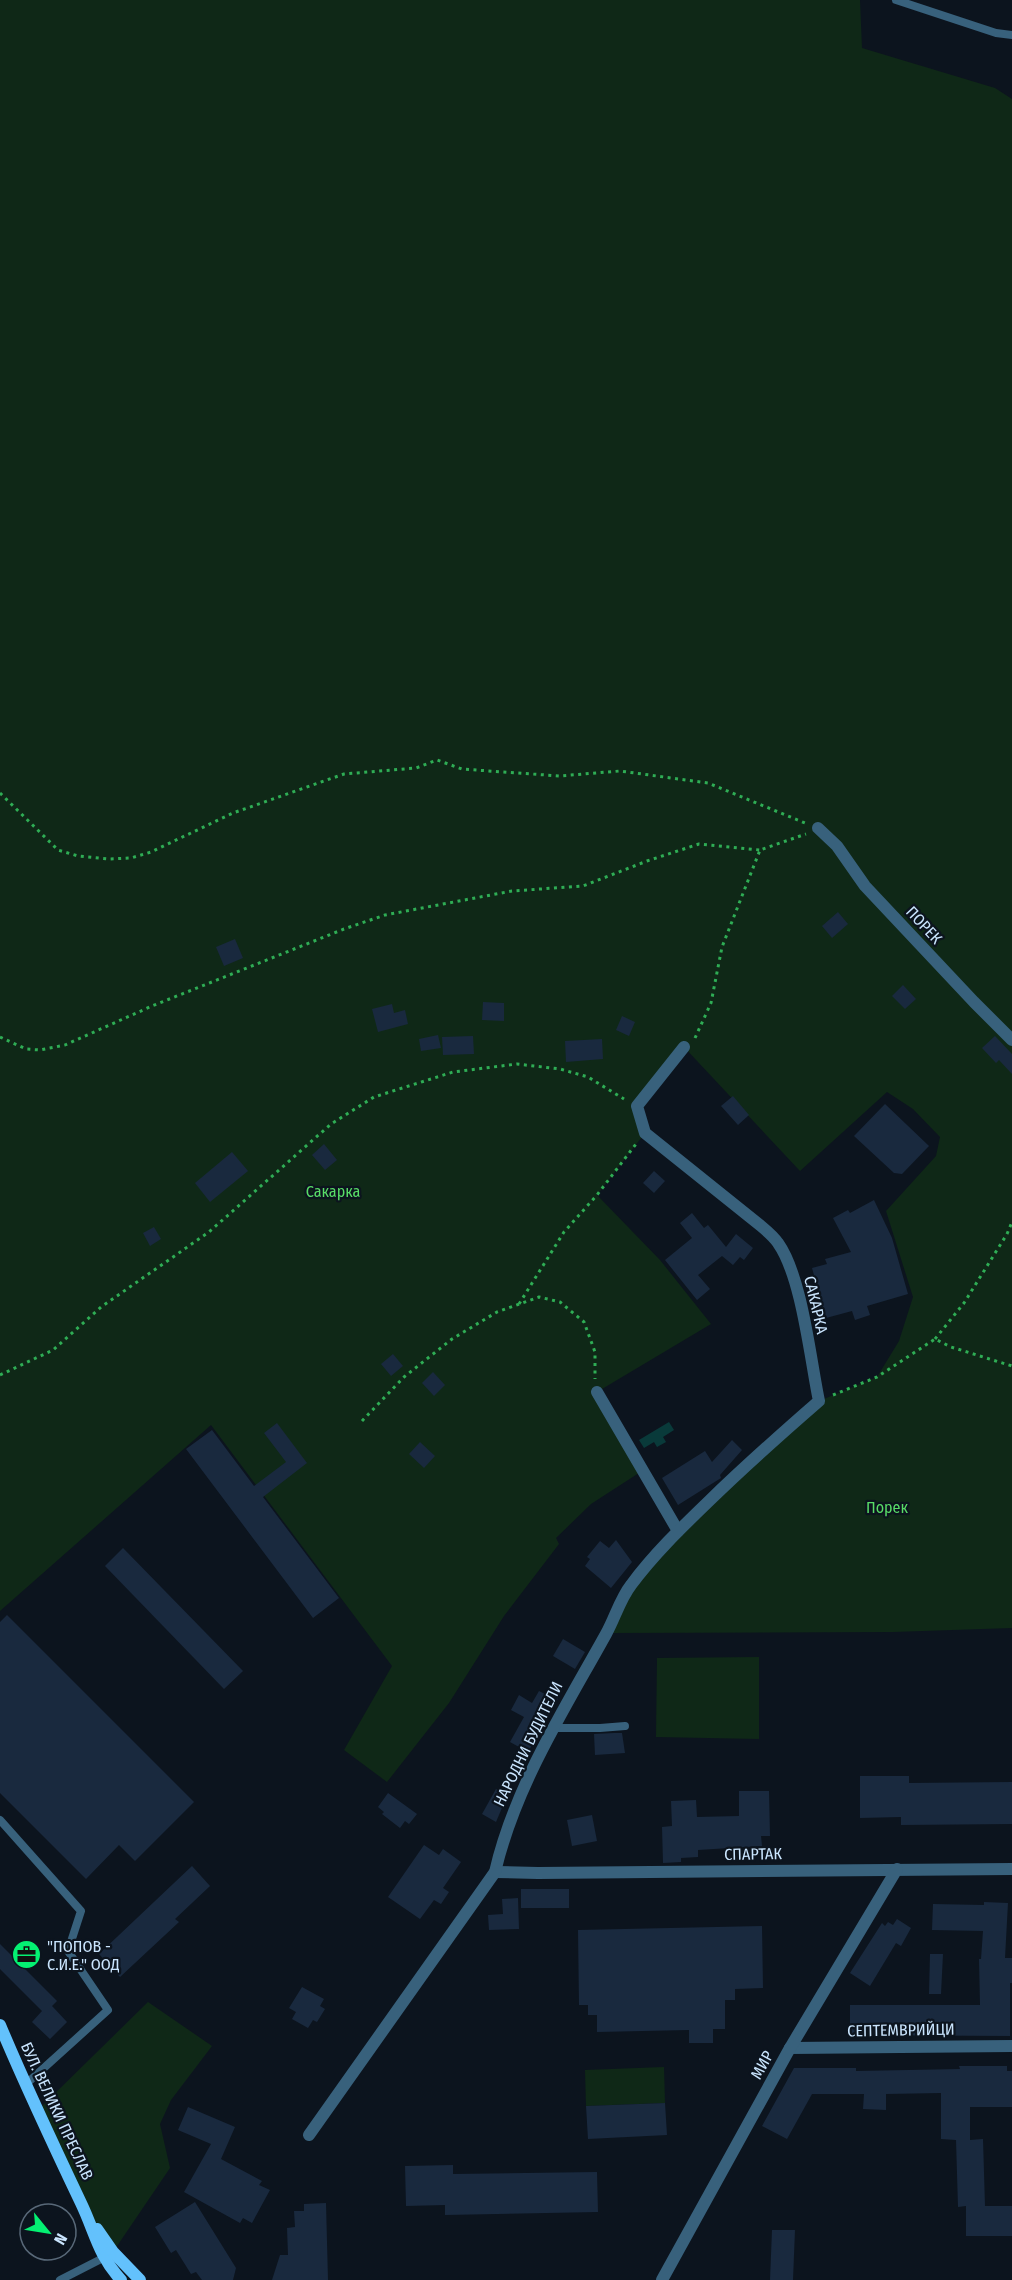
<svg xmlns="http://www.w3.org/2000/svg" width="1012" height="2280" font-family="'Fira Sans Condensed',sans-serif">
	<rect width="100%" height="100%" fill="#0c141e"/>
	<g fill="#0f2817">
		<polygon points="0,0 860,0 862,48 995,88 1012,99 1012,1628 893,1632 607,1633 630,1586 819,1401 877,1377 899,1341 913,1297 886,1211 936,1156 940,1137 913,1109 887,1092 800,1171 684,1047 638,1106 645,1133 597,1195 660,1260 711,1324 597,1392 642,1471 591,1504 556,1538 559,1544 504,1616 449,1703 387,1782 344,1750 392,1666 211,1425 0,1611"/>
		<polygon points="759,1657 759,1739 656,1737 657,1658"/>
		<polygon points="148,2002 212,2046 171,2100 160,2124 170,2168 113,2252 84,2210 37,2111"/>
		<polygon points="664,2067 665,2103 586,2106 585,2070"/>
	</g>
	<polygon fill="#093a3a" points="669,1422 674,1430 663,1437 666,1442 657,1447 654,1442 644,1448 639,1440"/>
	<g fill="#19293e">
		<polygon points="838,912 848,924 832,938 822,926"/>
		<polygon points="235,939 243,958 224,966 216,947"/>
		<polygon points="903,985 916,999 905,1009 892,996"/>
		<polygon points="483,1002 504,1003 504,1021 482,1020"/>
		<polygon points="392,1004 394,1013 405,1010 408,1024 378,1032 372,1009"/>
		<polygon points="622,1016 635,1022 629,1036 616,1030"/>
		<polygon points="438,1035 441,1048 421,1051 419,1039"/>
		<polygon points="473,1036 474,1054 443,1055 442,1037"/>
		<polygon points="995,1036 1012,1054 1012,1074 999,1060 996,1063 982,1048"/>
		<polygon points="602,1039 603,1059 566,1062 565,1041"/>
		<polygon points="733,1096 749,1115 738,1125 721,1106"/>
		<polygon points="885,1104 929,1146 902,1174 894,1173 854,1136"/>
		<polygon points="324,1144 337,1160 325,1170 312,1155"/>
		<polygon points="232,1152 248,1171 210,1202 195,1183"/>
		<polygon points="654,1171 665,1181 654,1193 643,1183"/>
		<polygon points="874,1200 892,1238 908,1294 867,1306 870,1315 855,1320 852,1311 826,1318 812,1268 827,1264 825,1259 851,1252 833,1218 848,1210 850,1213"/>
		<polygon points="692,1213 704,1228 708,1225 726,1247 736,1234 753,1248 744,1260 740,1257 733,1265 722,1256 698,1275 710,1289 697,1300 665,1260 692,1238 680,1223"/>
		<polygon points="154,1227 161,1239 150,1246 143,1233"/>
		<polygon points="393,1354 403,1366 391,1376 381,1364"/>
		<polygon points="433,1372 445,1385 434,1396 422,1383"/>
		<polygon points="277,1423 307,1463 263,1497 339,1598 313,1618 186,1449 212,1430 254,1486 286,1462 264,1433"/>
		<polygon points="732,1440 742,1450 720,1475 721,1478 678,1505 662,1478 705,1451 712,1462"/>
		<polygon points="420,1442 435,1456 424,1468 409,1454"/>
		<polygon points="616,1540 632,1562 611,1588 585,1566 590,1559 587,1557 600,1541 609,1548"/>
		<polygon points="123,1548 243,1671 224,1689 105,1566"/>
		<polygon points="7,1615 194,1802 135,1861 119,1845 86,1879 0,1793 0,1622"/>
		<polygon points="563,1639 585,1652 575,1669 553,1656"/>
		<polygon points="549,1687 561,1693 528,1752 510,1742 524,1717 511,1710 519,1695 532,1703 539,1691 545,1694"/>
		<polygon points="614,1733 622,1733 625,1753 595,1755 594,1734"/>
		<polygon points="860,1776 909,1776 909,1783 1012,1782 1012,1824 901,1825 901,1817 860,1818"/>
		<polygon points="496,1789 507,1796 496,1822 482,1814"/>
		<polygon points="739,1791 769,1791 770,1836 761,1836 762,1846 698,1850 698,1857 681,1858 681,1862 663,1863 662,1827 672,1826 671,1801 696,1800 697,1817 739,1816"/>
		<polygon points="388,1793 417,1814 409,1824 405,1821 400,1828 382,1814 384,1812 378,1807"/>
		<polygon points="592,1815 597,1841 572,1846 567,1820"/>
		<polygon points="424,1845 439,1855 443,1849 461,1862 443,1888 449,1892 441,1904 434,1900 420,1919 388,1897"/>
		<polygon points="192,1866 210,1886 175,1919 179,1922 120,1977 99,1954"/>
		<rect x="521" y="1889" width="48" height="19"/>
		<polygon points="518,1898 519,1929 489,1930 488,1915 503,1914 502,1899"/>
		<polygon points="984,1902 1008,1903 1005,1958 1012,1958 1012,1983 1010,1983 1010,2036 850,2035 850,2005 980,2005 979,1959 981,1959 983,1931 932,1930 933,1904 984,1905"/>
		<polygon points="897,1919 911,1928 901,1946 896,1943 870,1986 850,1973 882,1923 885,1926 888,1922 893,1925"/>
		<polygon points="762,1926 763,1988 735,1989 735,2000 725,2000 725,2029 713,2029 713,2043 689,2043 689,2030 597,2032 597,2015 588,2015 588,2005 579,2005 578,1930"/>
		<polygon points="0,1944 57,2001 52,2006 67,2022 50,2039 32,2022 42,2011 0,1969"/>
		<polygon points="930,1954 943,1954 941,1994 929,1994"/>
		<polygon points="302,1987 324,1999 320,2006 325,2009 317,2022 313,2020 308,2028 292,2019 296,2012 289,2008"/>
		<polygon points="959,2066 1007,2066 1007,2071 1012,2071 1012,2107 970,2107 970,2140 983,2139 985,2206 1012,2206 1012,2236 966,2236 966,2206 958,2207 956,2140 941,2139 941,2093 886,2094 886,2110 863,2109 864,2094 812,2094 787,2139 762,2126 794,2068 856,2068 856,2071 960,2069"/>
		<polygon points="665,2103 667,2135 588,2139 586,2106"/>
		<polygon points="188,2107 235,2127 221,2159 262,2181 259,2185 270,2190 252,2223 243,2218 240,2223 184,2192 211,2144 178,2130"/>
		<polygon points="453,2165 453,2174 597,2172 598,2212 445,2215 445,2205 406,2206 405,2166"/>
		<polygon points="195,2202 236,2268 233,2280 202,2280 196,2272 191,2274 176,2250 171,2253 155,2227"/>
		<polygon points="326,2203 328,2280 272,2280 280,2255 288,2255 287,2228 295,2227 294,2211 304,2211 304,2204"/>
		<polygon points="772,2230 795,2230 793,2280 770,2280"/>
	</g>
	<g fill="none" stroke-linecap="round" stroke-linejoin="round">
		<g stroke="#2fad55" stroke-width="3" stroke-dasharray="3 4.5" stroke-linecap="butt">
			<polyline points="0,793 58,850 78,856 108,859 131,858 151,852 233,813 344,774 416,768 437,760 462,769 503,772 560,776 620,771 708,783 805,823"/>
			<polyline points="0,1037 26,1049 40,1050 65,1045 152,1006 344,929 385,915 512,891 583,886 647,861 699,844 760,850"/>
			<polyline points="695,1038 711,1003 722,947 760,850 806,834"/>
			<polyline points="519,1304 564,1232 597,1195 636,1144"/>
			<polyline points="935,1339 964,1303 1007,1234 1012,1222"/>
			<polyline points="0,1375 53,1350 101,1307 209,1232 331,1124 374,1097 453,1072 517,1064 560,1069 588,1077 624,1099"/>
			<polyline points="833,1395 877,1377 935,1339 951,1347 1012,1366"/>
			<polyline points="362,1421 404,1377 452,1339 497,1312 539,1297 560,1302 584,1322 595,1352 595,1379"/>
		</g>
		<g stroke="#38617c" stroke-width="8">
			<polyline points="896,0 996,33 1012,35"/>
			<polyline points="554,1728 600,1728 625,1726"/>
			<polyline points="0,1820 81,1911 68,1951 108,2010 25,2085"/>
			<polyline points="60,2280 107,2256"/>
		</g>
		<g stroke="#38617c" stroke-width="12">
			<polyline points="818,828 837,846 865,886 974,1002 1012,1040"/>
			<polyline points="597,1392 678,1531"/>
			<polyline points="495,1872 538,1873 1012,1869"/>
			<polyline points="790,2048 1012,2046"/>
			<path d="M309 2135 495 1872C515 1786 564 1710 606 1634 615 1618 620 1599 631 1585 653 1555 681 1528 708 1502 744 1467 781 1434 819 1401 810 1358 802 1277 778 1243 774 1237 767 1231 761 1226L645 1133 637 1106 684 1047"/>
			<polyline points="662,2280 790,2048 897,1869"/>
		</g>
		<g stroke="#63c1fc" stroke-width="12">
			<path d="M0 2025C25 2085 53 2144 81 2203 95 2232 98 2255 121 2280"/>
			<polyline points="97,2229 113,2252 140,2280"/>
		</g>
	</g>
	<defs>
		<symbol id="office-disc" viewBox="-11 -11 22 22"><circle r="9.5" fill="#04f072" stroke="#0c141e"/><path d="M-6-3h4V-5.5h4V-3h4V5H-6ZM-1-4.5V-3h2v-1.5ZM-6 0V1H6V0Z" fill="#111"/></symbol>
	</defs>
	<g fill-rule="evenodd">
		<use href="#office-disc" x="10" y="1938" width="33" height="33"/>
	</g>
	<g text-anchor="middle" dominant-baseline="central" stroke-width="4.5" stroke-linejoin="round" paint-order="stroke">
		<g font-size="16" fill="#cae5fe" stroke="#0c141e">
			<text transform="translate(924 925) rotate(47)">ПОРЕК</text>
			<text transform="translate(816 1305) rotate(77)">САКАРКА</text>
			<text transform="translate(528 1744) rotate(-64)">НАРОДНИ БУДИТЕЛИ</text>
			<text transform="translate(753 1854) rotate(-1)">СПАРТАК</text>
			<text transform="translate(901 2030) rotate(-1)">СЕПТЕМВРИЙЦИ</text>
			<text transform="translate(762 2065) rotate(-61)">МИР</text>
			<text transform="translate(57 2111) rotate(65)">БУЛ. ВЕЛИКИ ПРЕСЛАВ</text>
		</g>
		<g font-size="16" fill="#58dc67" stroke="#0c141e">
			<text x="333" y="1191">Сакарка</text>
			<text x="887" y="1507">Порек</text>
		</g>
		<g font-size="16" fill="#cae5fe" stroke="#0c141e" text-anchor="start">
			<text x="47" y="1946">"ПОПОВ -<tspan x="47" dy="18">С.И.Е." ООД</tspan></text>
		</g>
	</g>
	<g transform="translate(48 2232) rotate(120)"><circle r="28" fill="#0c141e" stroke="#586878" stroke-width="1.5"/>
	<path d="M0-4.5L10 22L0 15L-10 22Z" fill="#04f072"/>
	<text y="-9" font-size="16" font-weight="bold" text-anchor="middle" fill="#cae5fe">N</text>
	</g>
</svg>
